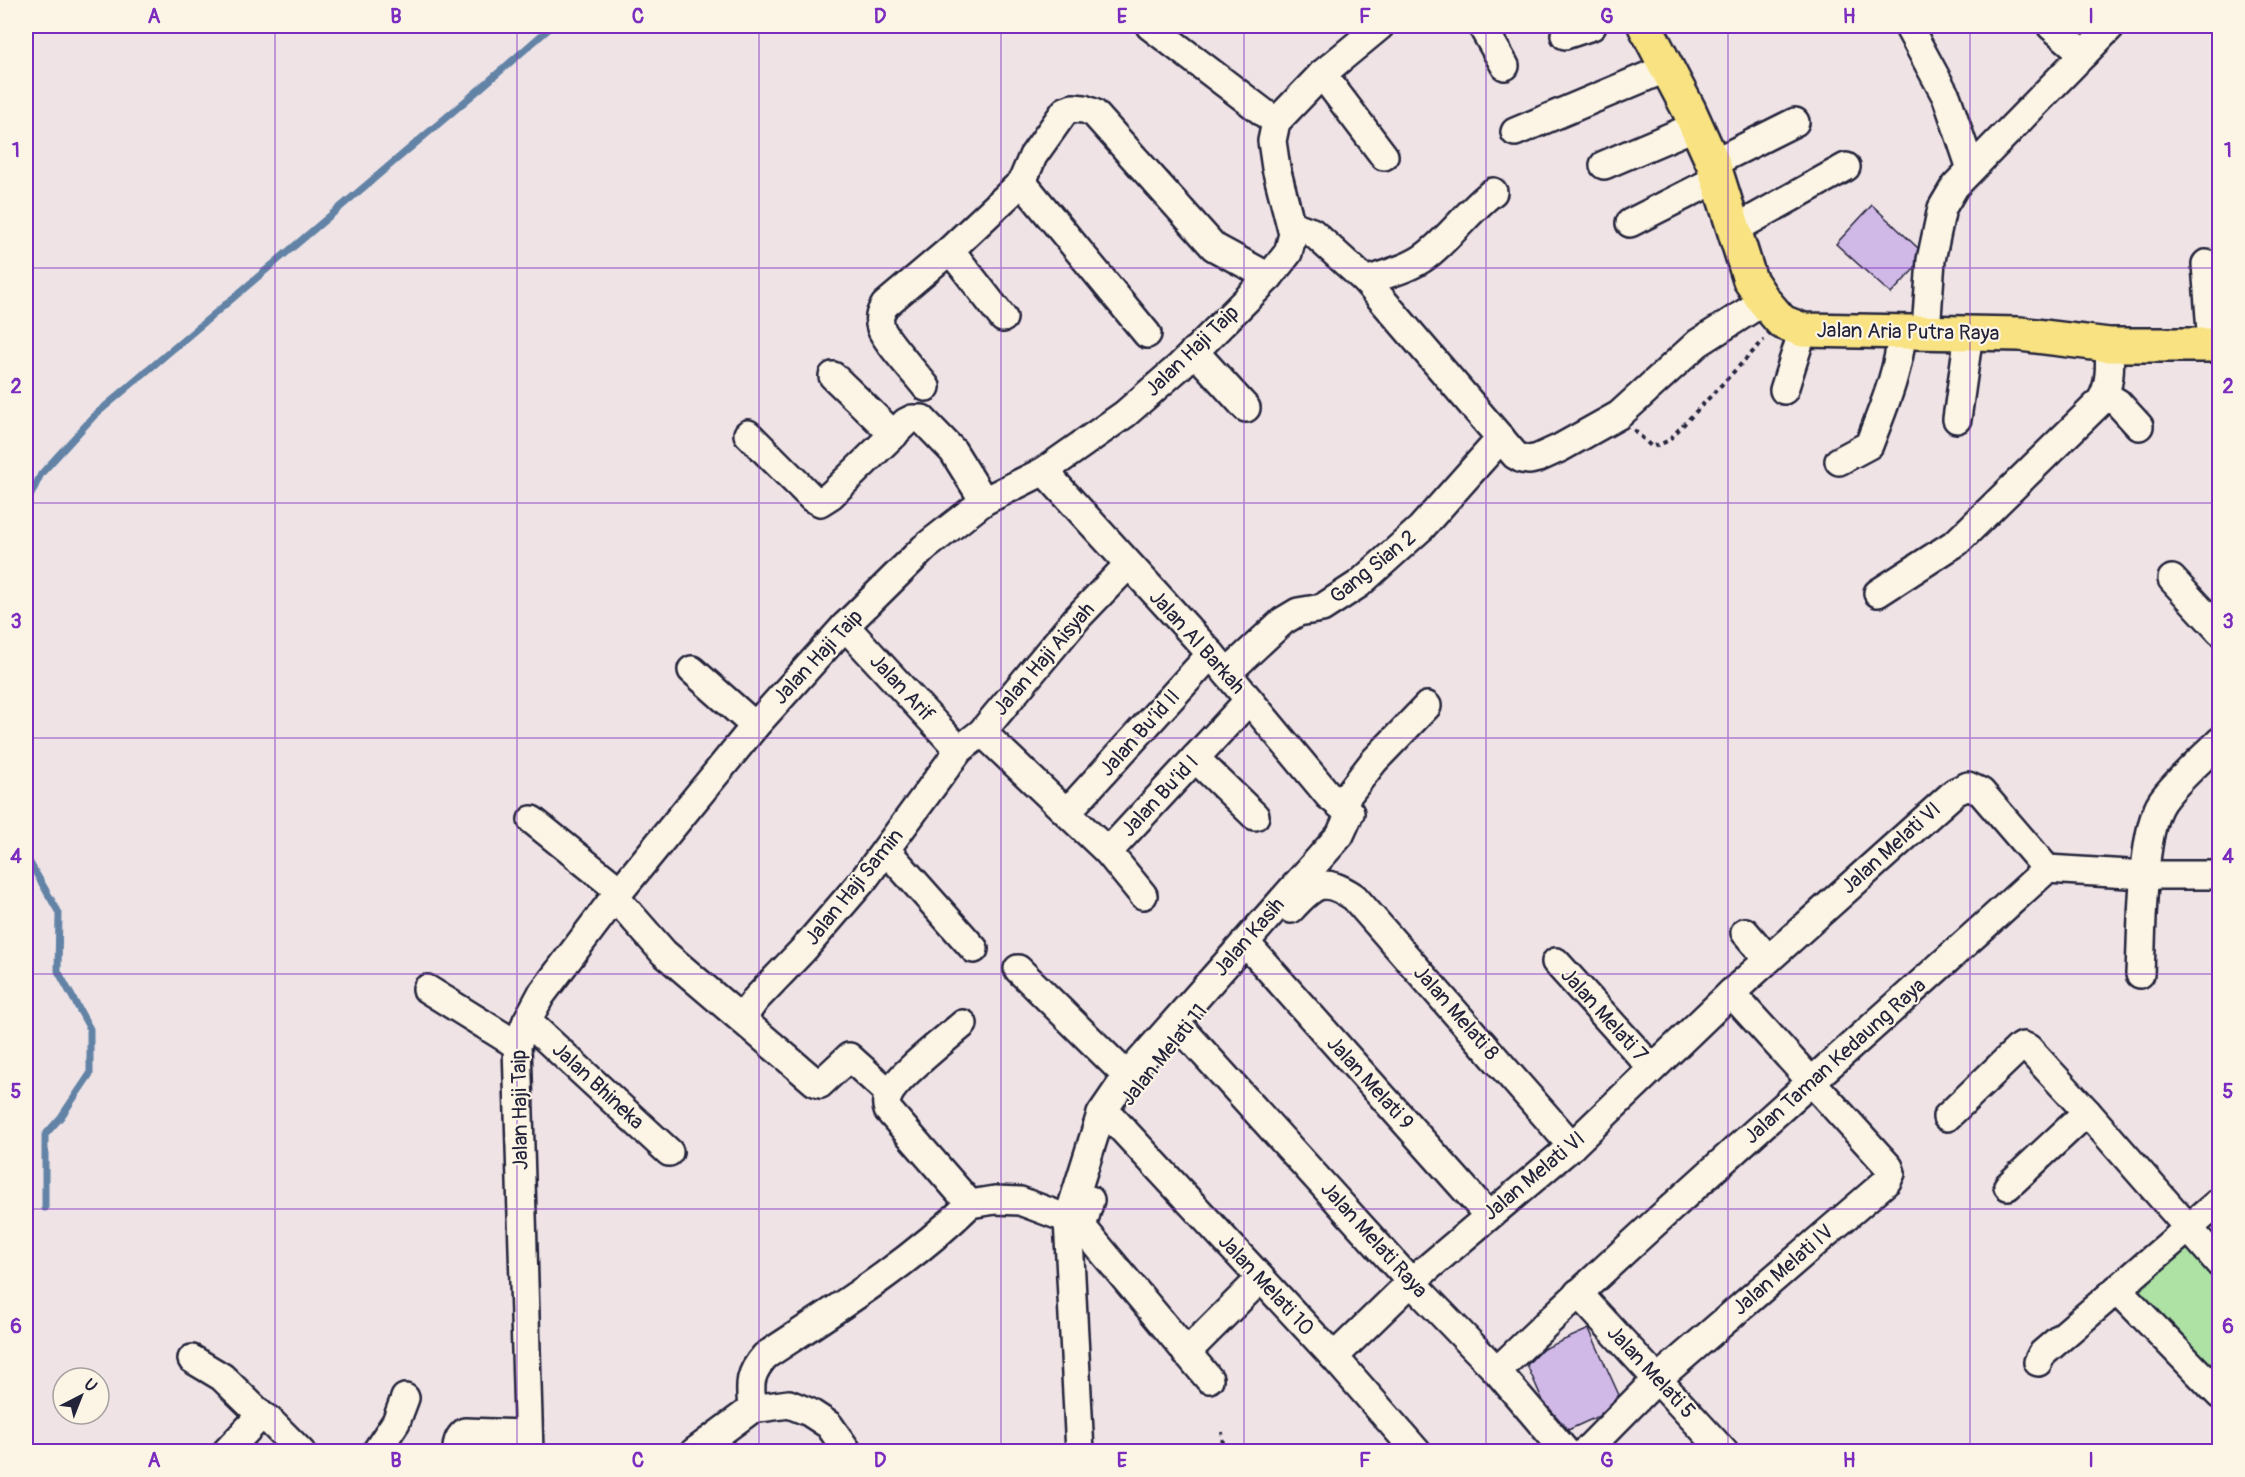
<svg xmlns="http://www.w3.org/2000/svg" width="2245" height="1477" font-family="Pangolin,sans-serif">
	<rect width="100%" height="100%" fill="#efe3e6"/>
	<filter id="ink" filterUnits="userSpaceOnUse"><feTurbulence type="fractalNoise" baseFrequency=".0167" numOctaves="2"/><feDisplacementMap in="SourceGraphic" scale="12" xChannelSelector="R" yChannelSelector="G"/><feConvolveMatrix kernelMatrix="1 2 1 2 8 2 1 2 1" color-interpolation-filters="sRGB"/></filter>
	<g filter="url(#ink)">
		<polygon fill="#ade2a4" stroke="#688270" stroke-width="1.5" points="2187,1229 2219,1264 2219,1395 2117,1289"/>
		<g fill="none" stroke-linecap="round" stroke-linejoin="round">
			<g stroke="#6283a5" stroke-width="7">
				<polyline points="26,505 41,474 95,415 482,87 552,26"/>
				<polyline points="26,856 59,913 58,971 90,1029 90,1074 61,1117 45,1135 45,1208"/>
			</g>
		</g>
		<g fill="#d0b8e7" stroke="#22223b" stroke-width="1.5">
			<polygon points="1872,205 1918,248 1915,268 1891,294 1836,244"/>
			<polygon points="1589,1329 1619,1395 1599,1416 1568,1430 1543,1401 1527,1365 1541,1350"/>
		</g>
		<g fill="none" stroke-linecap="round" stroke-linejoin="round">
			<defs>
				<g id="minor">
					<polyline points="1150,26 1276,122"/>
					<polyline points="1482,26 1505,66"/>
					<polyline points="1908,26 1947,98 1971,169"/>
					<polyline points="2051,26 2084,54"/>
					<polyline points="1565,35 1592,26"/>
					<polyline points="1322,74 1384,156"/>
					<polyline points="1515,132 1667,68"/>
					<polyline points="1713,163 1795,122"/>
					<polyline points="1604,165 1696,126"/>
					<polyline points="1022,182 1147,334"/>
					<polyline points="1630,223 1719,178"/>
					<polyline points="1292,225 1312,232 1366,281 1515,455 1522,459 1530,460 1538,458 1560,448 1619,415 1698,343 1764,301"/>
					<polyline points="1735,229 1846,167"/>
					<polyline points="950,250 1003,318"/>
					<polyline points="2206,264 2212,345"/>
					<path d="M1366 281C1385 274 1409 269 1426 256 1450 238 1468 211 1493 192"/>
					<polyline points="1926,331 1931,260 1942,208 1955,186 2111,26"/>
					<polyline points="1194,351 1246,408"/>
					<polyline points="833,376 894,435"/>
					<path d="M926 387C916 374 885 340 881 328 878 319 880 313 885 305L950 250 1022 182 1033 156 1065 111 1073 108 1084 109 1094 113 1214 247 1269 277"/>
					<polyline points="1784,390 1803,330"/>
					<polyline points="2105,395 2118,403 2139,426"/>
					<polyline points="1957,419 1969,333"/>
					<polyline points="748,434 812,498 820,502 831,495 906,422 912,419 922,419 953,451 984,501"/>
					<path d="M1839 461 1869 445C1883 408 1899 372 1902 332"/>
					<polyline points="1044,471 1211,654 1329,796 1350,813 1340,835 1127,1076 1101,1114 1068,1219 1080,1452"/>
					<polyline points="2172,579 2220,631"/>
					<path d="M1878 593 1957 542 2100 402C2111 386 2110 365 2109 345"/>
					<polyline points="845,626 959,750"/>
					<polyline points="692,670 755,726"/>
					<polyline points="1227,673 1283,621 1298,612 1322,608 1359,584 1421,528 1501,438"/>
					<polyline points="982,732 1108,852"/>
					<polyline points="1195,758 1255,816"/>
					<polyline points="1340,805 1374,761 1427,706"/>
					<polyline points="1068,811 1211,654"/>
					<polyline points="532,820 620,891"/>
					<polyline points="886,850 974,949"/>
					<polyline points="1143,895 1108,852 1249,700"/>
					<polyline points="615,897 664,953 815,1082 820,1084 849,1057 889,1093"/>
					<path d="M1291 909C1315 883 1323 877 1354 897L1572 1146"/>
					<polyline points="1745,932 1768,959"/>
					<polyline points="1252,950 1488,1215"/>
					<polyline points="1556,962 1652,1068"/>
					<polyline points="1018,969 1127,1076"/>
					<path d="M2140 974C2142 934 2141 831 2162 801 2175 782 2203 758 2220 741"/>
					<polyline points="427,989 517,1045"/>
					<polyline points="742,1018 756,999 803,950 864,879 959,750 982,732 1077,618 1128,565"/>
					<polyline points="527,1021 669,1152"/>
					<path d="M963 1024C946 1039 896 1077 888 1096 886 1101 886 1104 888 1110L970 1204 995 1200 1020 1201 1068 1219"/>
					<polyline points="1182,1029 1411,1282 1497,1371 1566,1452"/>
					<polyline points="1947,1117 2018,1049 2023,1046 2028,1048 2087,1112 2220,1264"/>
					<polyline points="1113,1119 1334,1357 1417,1452"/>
					<polyline points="2008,1186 2087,1112"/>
					<polyline points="1090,1200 1082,1227 1209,1379"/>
					<polyline points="2117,1289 2220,1395"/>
					<polyline points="1578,1293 1724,1452"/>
					<polyline points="1186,1353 1260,1279"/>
					<polyline points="1334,1357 1411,1282 1572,1146 1731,993 1955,792 1968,786 1981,792 2047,869"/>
					<polyline points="192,1359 222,1377 261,1415"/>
					<polyline points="2038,1362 2042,1354 2220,1201"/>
					<path d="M1497 1371C1675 1199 1864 1037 2047 869L2145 875H2220"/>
					<path d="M752 1409C750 1385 748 1375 765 1356 836 1309 909 1264 970 1204"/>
					<polyline points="226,1452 261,1415 269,1420 301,1452"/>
					<polyline points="376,1452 396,1422 405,1398"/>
					<path d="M457 1452C457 1443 458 1438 465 1432L528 1434"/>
					<polyline points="529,1452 517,1045 527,1021 541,995 615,897 755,726 845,626 924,548 984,501 1044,471 1125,414 1179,367 1269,277 1288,253 1293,234 1276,168 1272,141 1276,122 1322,74 1380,26"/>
					<polyline points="694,1452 752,1409 789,1404 809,1412 829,1425 848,1452"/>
					<polyline points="1585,1452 1654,1382 1887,1181 1891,1173 1889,1167 1731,993"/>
				</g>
				<polyline id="major" points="1645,26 1689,110 1713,163 1750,280 1764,301 1782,322 1803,330 2020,334 2109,345 2220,345"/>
			</defs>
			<use href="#minor" stroke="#22223b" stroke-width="32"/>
			<use href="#major" stroke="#22223b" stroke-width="38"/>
			<g stroke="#22223b" stroke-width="4" stroke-dasharray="4.5 4.5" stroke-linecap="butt">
				<polyline points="1634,430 1652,447 1668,441 1764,340"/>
				<polyline points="1221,1452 1223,1447 1222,1432"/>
			</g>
			<use href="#minor" stroke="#fcf5e5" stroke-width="27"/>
			<use href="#major" stroke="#f8e281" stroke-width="33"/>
		</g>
	</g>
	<path fill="none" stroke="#7b2cbf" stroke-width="1.5" stroke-opacity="0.55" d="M275 26V1452M517 26V1452M759 26V1452M1001 26V1452M1244 26V1452M1486 26V1452M1728 26V1452M1970 26V1452M26 268H2220M26 503H2220M26 738H2220M26 974H2220M26 1209H2220"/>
	<g text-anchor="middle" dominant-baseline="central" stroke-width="4.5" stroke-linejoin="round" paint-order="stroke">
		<g font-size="21" fill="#22223b" stroke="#fcf5e5">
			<text transform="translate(1908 332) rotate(1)">Jalan Aria Putra Raya</text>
			<text transform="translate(1192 351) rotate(-44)">Jalan Haji Taip</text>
			<text transform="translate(1373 567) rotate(-39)">Gang Sian 2</text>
			<text transform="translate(1197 642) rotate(48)">Jalan Al Barkah</text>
			<text transform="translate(818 657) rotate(-47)">Jalan Haji Taip</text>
			<text transform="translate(1044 659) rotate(-49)">Jalan Haji Aisyah</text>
			<text transform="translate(902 688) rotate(47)">Jalan Arif</text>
			<text transform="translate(1140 733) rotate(-48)">Jalan Bu’id II</text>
			<text transform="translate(1160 796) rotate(-47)">Jalan Bu’id I</text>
			<text transform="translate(1891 848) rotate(-42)">Jalan Melati VI</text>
			<text transform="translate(854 887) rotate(-51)">Jalan Haji Samin</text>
			<text transform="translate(1249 937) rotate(-49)">Jalan Kasih</text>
			<text transform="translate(1456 1013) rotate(49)">Jalan Melati 8</text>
			<text transform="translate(1604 1015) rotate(48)">Jalan Melati 7</text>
			<text transform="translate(1164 1055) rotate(-51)">Jalan Melati 11</text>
			<text transform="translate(1835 1061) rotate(-42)">Jalan Taman Kedaung Raya</text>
			<text transform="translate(1370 1083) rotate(48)">Jalan Melati 9</text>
			<text transform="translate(598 1086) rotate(43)">Jalan Bhineka</text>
			<text transform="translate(520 1110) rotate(-91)">Jalan Haji Taip</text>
			<text transform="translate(1534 1176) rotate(-40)">Jalan Melati VI</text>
			<text transform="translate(1374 1240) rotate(48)">Jalan Melati Raya</text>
			<text transform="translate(1783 1270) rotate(-41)">Jalan Melati IV</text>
			<text transform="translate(1266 1285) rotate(47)">Jalan Melati 10</text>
			<text transform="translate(1651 1372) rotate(47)">Jalan Melati 5</text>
		</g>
	</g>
	<rect width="2245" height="1477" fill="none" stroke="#fcf5e5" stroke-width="66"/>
	<g transform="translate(81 1396) rotate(42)"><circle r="28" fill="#fcf5e5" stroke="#a5a1a1" stroke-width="1.5"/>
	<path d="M0-4.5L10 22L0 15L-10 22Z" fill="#22223b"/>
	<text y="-9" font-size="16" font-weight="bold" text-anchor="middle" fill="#22223b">U</text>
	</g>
	<rect x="33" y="33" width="2179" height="1411" fill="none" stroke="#7b2cbf" stroke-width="2"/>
	<g font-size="20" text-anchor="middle" font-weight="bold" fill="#7b2cbf">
		<text x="154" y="23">A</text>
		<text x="396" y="23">B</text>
		<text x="638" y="23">C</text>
		<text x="880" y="23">D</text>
		<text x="1122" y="23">E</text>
		<text x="1365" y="23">F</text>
		<text x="1607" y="23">G</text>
		<text x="1849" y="23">H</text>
		<text x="2091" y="23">I</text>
		<text x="16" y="157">1</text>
		<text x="2228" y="157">1</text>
		<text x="16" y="393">2</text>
		<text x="2228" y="393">2</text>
		<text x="16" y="628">3</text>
		<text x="2228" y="628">3</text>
		<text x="16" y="863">4</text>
		<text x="2228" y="863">4</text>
		<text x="16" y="1098">5</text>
		<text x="2228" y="1098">5</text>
		<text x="16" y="1333">6</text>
		<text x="2228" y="1333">6</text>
		<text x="154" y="1467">A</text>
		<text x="396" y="1467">B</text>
		<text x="638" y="1467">C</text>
		<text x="880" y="1467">D</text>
		<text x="1122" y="1467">E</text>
		<text x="1365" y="1467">F</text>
		<text x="1607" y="1467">G</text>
		<text x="1849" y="1467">H</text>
		<text x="2091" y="1467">I</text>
	</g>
</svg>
